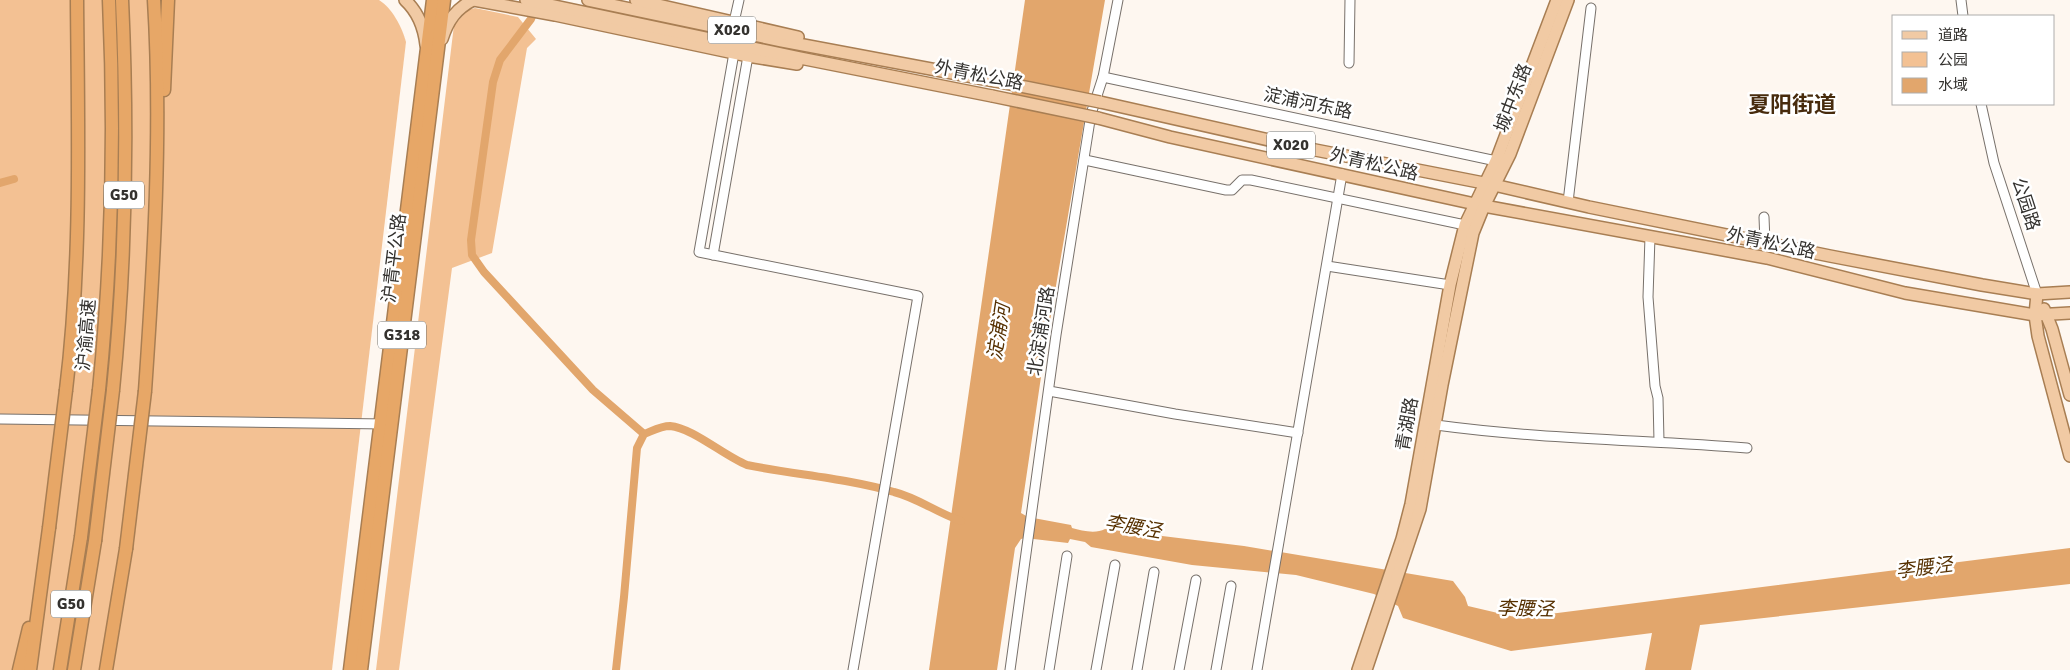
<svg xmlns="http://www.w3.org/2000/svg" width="2070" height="670" font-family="Signika,'Noto Sans SC',sans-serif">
	<rect width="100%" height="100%" fill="#fef7f0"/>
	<g fill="#f3c193">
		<path d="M0 0H379C392 8 402 27 406 42L332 670H0Z"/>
		<polygon points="475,8 518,17 536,39 527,48 492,253 452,268 399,670 376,670 454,25 468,10"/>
	</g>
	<path fill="#e2a66c" d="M1025 0H1105L1046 344H1042L1036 376 1041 377 1021 513 1028 517 1071 525 1072 528C1082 531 1096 534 1105 529L1244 546 1453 581 1465 597 1468 606 1519 618 2070 548V584L1700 625 1691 670H1645L1652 633 1511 651 1403 618 1398 606 1374 594 1296 575 1192 565 1091 547 1085 542 1070 539 1068 543 1025 538 1021 539 1015 548 997 670H929Z"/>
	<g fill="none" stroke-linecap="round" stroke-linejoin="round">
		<g stroke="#e2a66c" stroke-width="8">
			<polyline points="535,9 531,19 500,60 493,82 471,240 472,255 484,272 593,390 644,434"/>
			<polyline points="0,183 14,179"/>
			<path d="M616 670 624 597 637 448 644 434C652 431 661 426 670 426 693 428 724 456 747 465 796 475 846 478 894 492 918 498 937 513 961 521"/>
		</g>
		<defs>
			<g id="minor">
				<polyline points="1961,0 1963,16"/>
				<polyline points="734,22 739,0"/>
				<polyline points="734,53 699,252 918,296 853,670"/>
				<polyline points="1349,63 1350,0"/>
				<polyline points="1103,77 1501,162"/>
				<polyline points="1981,104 1994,163 2037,294"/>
				<polyline points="1085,160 1226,190 1232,190 1242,180 1251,180 1465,225"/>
				<polyline points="1568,202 1591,8"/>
				<polyline points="1764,217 1765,242"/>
				<polyline points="1650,237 1648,297 1655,386 1658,398 1659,441"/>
				<polyline points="713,255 748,56"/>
				<polyline points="1327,266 1450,285"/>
				<polyline points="1049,391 1175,414 1298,433"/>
				<polyline points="0,419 386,424"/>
				<path d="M1436 425C1539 439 1643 440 1747 448"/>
				<polyline points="1010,670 1056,335 1091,114 1103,77 1118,0"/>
				<polyline points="1049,670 1067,556"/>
				<polyline points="1096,670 1115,565"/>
				<polyline points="1137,670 1154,572"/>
				<polyline points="1179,670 1196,580"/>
				<polyline points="1216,670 1231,586"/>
				<polyline points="1257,670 1342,174"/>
			</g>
			<g id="major">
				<path d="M405 0C418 12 424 27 426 45"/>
				<polyline points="474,0 555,15 748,56 797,64"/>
				<polyline points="526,0 800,58 992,96"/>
				<polyline points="588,0 782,41 995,81"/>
				<polyline points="636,0 798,37"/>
				<path d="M442 39C448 20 456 9 473 0"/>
				<polyline points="1100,102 1300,147 1494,185 1589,207 1830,256 1982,285 2037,294 2070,292"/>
				<polyline points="1098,118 1170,137 1484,206 1767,258 1905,293 2035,315 2070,313"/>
				<polyline points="2037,294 2035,315 2038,336 2070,456"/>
				<polyline points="2044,309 2052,329 2070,395"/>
				<polyline points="1358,670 1402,539 1411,504 1450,285 1465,225 1496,161 1557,0"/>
				<polyline points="1366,670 1420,509 1442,385 1473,233 1484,206 1510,154 1568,0"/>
			</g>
			<g id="highway">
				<polyline points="164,90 168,0"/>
				<path d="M66 390C82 260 78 130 77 0"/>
				<path d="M99 390C112 261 115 130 109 0"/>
				<path d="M113 390C126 261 128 130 122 0"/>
				<path d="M145 391C154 261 162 130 154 0"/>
				<polyline points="19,670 29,628"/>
				<polyline points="30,670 49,528"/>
				<polyline points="60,670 81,537"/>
				<polyline points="74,670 95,541"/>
				<polyline points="106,670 126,549"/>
				<polyline points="350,670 433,0"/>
				<polyline points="361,670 444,0"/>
			</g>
		</defs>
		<use href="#minor" stroke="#78716b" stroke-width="11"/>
		<use href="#major" stroke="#a87e53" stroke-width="14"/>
		<use href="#highway" stroke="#a87e53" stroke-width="15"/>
		<use href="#minor" stroke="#fff" stroke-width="9"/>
		<use href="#major" stroke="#f1caa4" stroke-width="11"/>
		<use href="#highway" stroke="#e7a767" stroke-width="12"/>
		<defs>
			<g id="major-bridge">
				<polyline points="995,81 1100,102"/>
				<polyline points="992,96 1098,118"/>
			</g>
			<g id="highway-bridge">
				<polyline points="49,528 66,390"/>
				<polyline points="81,537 99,390"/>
				<polyline points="95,541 113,390"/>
				<polyline points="126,549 145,391"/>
			</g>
		</defs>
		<use href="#major-bridge" stroke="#a87e53" stroke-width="14" stroke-linecap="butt"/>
		<use href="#highway-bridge" stroke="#a87e53" stroke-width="15" stroke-linecap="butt"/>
		<use href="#major-bridge" stroke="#f1caa4" stroke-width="11"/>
		<use href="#highway-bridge" stroke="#e7a767" stroke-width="12"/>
	</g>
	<g text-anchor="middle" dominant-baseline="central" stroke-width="5" stroke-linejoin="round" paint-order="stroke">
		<g fill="#fff" stroke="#71706d" stroke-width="1">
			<rect x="708" y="16.5" width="48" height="27" rx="4"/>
			<rect x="1267" y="131.5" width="48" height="27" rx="4"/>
			<rect x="104" y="181.5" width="40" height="27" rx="4"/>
			<rect x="378" y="321.5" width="48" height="27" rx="4"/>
			<rect x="51" y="590.5" width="40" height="27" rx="4"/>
		</g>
		<g font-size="16" font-weight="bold" fill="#34322f">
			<text x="732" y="30">X020</text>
			<text x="1291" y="145">X020</text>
			<text x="124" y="195">G50</text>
			<text x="402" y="335">G318</text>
			<text x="71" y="604">G50</text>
		</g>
		<g font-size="18" fill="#34322f" stroke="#fff">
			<text transform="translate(979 75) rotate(11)">外青松公路</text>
			<text transform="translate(1513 98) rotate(-69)">城中东路</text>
			<text transform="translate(1308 103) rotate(12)">淀浦河东路</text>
			<text transform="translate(1374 164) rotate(13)">外青松公路</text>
			<text transform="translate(2026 204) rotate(72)">公园路</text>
			<text transform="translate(1771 243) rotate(12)">外青松公路</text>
			<text transform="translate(394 258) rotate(-83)">沪青平公路</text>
			<text transform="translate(1041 331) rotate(-81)">北淀浦河路</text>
			<text transform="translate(86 335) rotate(-85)">沪渝高速</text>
			<text transform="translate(1407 424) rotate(-80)">青湖路</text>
		</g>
		<g font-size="19" font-style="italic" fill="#563000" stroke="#fff">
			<text transform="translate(999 332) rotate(-81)">淀浦河</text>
			<text transform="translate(1133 527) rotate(10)">李腰泾</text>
			<text transform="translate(1924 568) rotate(-7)">李腰泾</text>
			<text transform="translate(1525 609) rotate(1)">李腰泾</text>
		</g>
		<g font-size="22" font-weight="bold" fill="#472b0d" stroke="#fff">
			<text x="1792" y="104">夏阳街道</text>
		</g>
	</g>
	<rect x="1892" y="15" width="162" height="90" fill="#ffffff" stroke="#aeadac"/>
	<rect x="1902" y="31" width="25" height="8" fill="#f1caa4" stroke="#aeadac"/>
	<text x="1938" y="40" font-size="15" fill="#34322f">道路</text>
	<rect x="1902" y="52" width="25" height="15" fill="#f3c193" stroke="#aeadac"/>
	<text x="1938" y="65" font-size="15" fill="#34322f">公园</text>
	<rect x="1902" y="78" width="25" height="15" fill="#e2a66c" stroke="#aeadac"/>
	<text x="1938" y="90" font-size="15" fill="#34322f">水域</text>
</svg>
